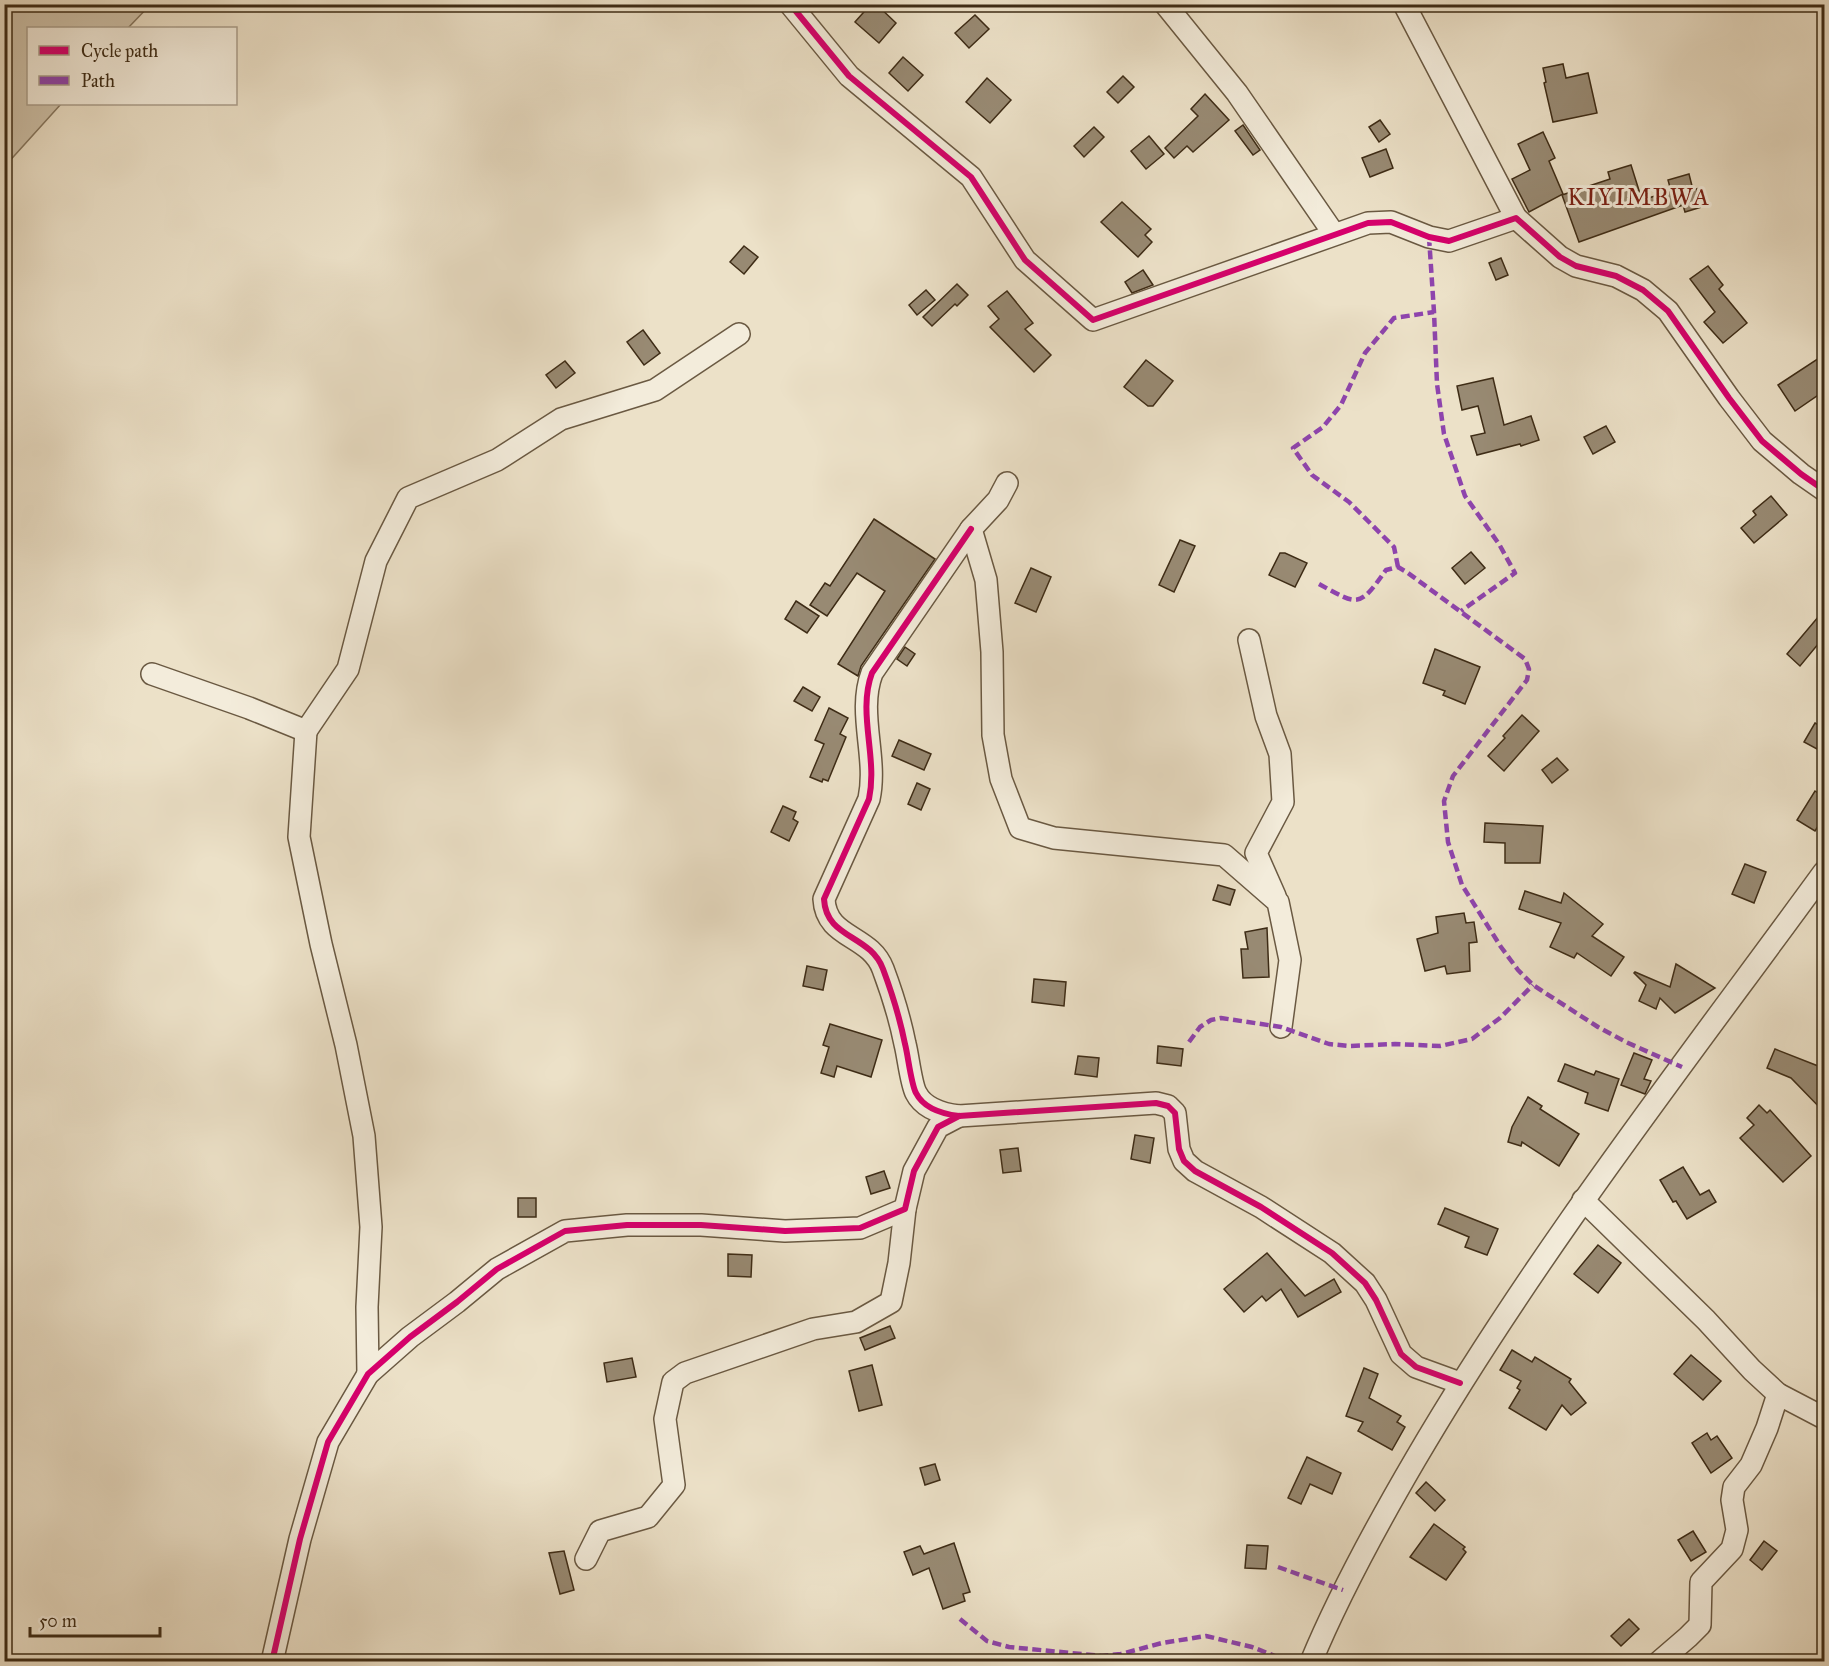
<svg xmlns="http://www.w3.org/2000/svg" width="1829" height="1666" font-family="'IM FELL Great Primer',serif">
	<rect width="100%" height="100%" fill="#ece1c8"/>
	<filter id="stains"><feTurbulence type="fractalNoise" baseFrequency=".00333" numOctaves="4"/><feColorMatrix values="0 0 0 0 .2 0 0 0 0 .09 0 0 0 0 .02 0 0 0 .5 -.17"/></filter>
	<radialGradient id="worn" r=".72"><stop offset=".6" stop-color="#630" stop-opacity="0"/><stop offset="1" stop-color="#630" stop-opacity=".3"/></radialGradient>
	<polygon fill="#cec2aa" stroke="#867760" stroke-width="1.5" points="5,4 150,5 128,28 28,28 28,104 61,104 5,166"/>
	<g fill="#988a73" stroke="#3e2c16" stroke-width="1.5">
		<polygon points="871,4 876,4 896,23 879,43 855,22"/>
		<polygon points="975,15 989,29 969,48 955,33"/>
		<polygon points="903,57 923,75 908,91 889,73"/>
		<polygon points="1563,64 1566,78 1588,73 1597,113 1553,122 1544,83 1546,82 1543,68"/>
		<polygon points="1123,76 1134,87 1118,103 1107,92"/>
		<polygon points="987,78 1011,100 990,123 966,102"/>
		<polygon points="1205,94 1229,120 1193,152 1187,146 1174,158 1165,148 1198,116 1191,109"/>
		<polygon points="1380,120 1390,134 1379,142 1369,127"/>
		<polygon points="1243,125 1260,150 1253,155 1235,131"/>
		<polygon points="1094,127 1104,137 1084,157 1074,146"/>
		<polygon points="1543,132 1555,158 1549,161 1563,194 1529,212 1512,179 1530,170 1518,144"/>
		<polygon points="1149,136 1164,154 1146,169 1131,151"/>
		<polygon points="1386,149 1393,168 1370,177 1362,158"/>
		<polygon points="1631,165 1642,200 1671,191 1668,180 1689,174 1693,190 1700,188 1705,206 1685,212 1683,205 1579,242 1562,195 1610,179 1608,172"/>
		<polygon points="1122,202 1151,229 1145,235 1152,242 1138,257 1101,222"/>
		<polygon points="744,246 758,257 744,274 730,262"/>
		<polygon points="1501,258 1508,275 1496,280 1489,263"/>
		<polygon points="1708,266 1723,285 1719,289 1747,323 1723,343 1704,322 1715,312 1690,279"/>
		<polygon points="1143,270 1153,285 1132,293 1125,282"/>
		<polygon points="957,284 968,295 957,306 955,304 932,326 923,317"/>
		<polygon points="926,290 935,300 917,315 909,305"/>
		<polygon points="1007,291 1033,323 1025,329 1051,355 1034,372 990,327 999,319 988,306"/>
		<polygon points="643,330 660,353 644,365 627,342"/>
		<polygon points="1819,358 1824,367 1824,391 1795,411 1778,385"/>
		<polygon points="1146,360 1173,381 1153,406 1148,406 1124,387"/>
		<polygon points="565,361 575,373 556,388 546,375"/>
		<polygon points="1493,378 1504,425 1531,416 1539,440 1521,446 1520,444 1477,455 1471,436 1485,433 1478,406 1462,410 1457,386"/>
		<polygon points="1606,426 1615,442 1593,454 1584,437"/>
		<polygon points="1771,496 1787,515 1754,543 1741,528 1756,515 1753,511"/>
		<polygon points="874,519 935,559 861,666 858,676 838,664 885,591 857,573 827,616 810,605 825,583 830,586"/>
		<polygon points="1180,540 1195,546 1174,592 1159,585"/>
		<polygon points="1471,552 1485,568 1465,584 1452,568"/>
		<polygon points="1280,553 1285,553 1307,563 1295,587 1269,575"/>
		<polygon points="1031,568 1051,577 1036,612 1015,603"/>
		<polygon points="796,601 819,616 807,633 785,619"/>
		<polygon points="1824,610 1824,637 1800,666 1787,654"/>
		<polygon points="905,647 915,654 907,666 897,659"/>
		<polygon points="1435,649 1480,667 1465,704 1443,695 1445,691 1423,683"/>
		<polygon points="803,687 820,697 812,711 794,701"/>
		<polygon points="829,708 848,718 840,734 846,737 828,781 823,779 822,782 810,777 824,744 815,740"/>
		<polygon points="1522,715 1539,731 1504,771 1488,756 1505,738 1503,736"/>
		<polygon points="1815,723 1824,728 1824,736 1817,749 1804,742"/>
		<polygon points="899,740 931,754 924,770 892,756"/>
		<polygon points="1557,758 1568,770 1552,783 1542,770"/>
		<polygon points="917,783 930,789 921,810 908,804"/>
		<polygon points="1815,791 1824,797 1824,817 1815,831 1797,820"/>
		<polygon points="783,806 796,812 793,819 798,822 789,841 771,832"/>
		<polygon points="1485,823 1543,826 1540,863 1505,863 1505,843 1484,842"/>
		<polygon points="1745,864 1766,872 1754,903 1732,894"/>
		<polygon points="1218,885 1235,890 1230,905 1213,900"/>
		<polygon points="1525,891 1561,903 1564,893 1603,924 1592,936 1624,957 1611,976 1577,953 1574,958 1550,947 1561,923 1519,909"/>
		<polygon points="1464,913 1466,923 1474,922 1477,942 1469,943 1470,971 1447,974 1445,966 1425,971 1417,939 1438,933 1436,917"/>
		<polygon points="1267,928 1269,977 1243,978 1241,949 1248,949 1245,932"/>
		<polygon points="1676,964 1715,988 1675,1013 1660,998 1656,1009 1639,1001 1646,985 1634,973 1635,972 1670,987"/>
		<polygon points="807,966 827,970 823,990 803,986"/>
		<polygon points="1034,979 1066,982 1064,1006 1032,1002"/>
		<polygon points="830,1024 882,1040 871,1077 837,1066 834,1077 821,1073 829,1047 823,1045"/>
		<polygon points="1158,1046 1183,1049 1181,1066 1157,1063"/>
		<polygon points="1775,1049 1818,1066 1824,1073 1824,1112 1791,1078 1767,1068"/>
		<polygon points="1634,1053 1652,1060 1644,1079 1651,1081 1645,1094 1621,1085"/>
		<polygon points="1078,1056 1099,1058 1097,1077 1075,1074"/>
		<polygon points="1565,1064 1594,1075 1596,1071 1619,1079 1608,1111 1585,1103 1588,1093 1558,1081"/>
		<polygon points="1528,1097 1542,1106 1540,1109 1579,1134 1559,1166 1522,1142 1521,1146 1508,1142 1512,1127"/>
		<polygon points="1759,1105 1767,1113 1770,1110 1811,1156 1783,1182 1740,1138 1754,1125 1747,1118"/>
		<polygon points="1135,1135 1154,1138 1150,1163 1131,1159"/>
		<polygon points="1018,1148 1021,1171 1003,1173 1000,1150"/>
		<polygon points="1683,1167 1700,1195 1709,1190 1716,1202 1687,1219 1676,1201 1673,1202 1660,1180"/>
		<polygon points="884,1171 890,1188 871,1194 866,1177"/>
		<rect x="518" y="1198" width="18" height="19"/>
		<polygon points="1445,1208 1498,1229 1487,1255 1465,1247 1469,1237 1438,1224"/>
		<polygon points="1598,1245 1621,1263 1598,1293 1574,1274"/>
		<polygon points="1267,1253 1305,1296 1334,1279 1341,1292 1298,1317 1281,1289 1266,1301 1262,1296 1244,1312 1224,1289"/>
		<polygon points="728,1254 752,1255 751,1277 728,1276"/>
		<polygon points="890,1326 895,1338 865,1350 860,1338"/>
		<polygon points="1512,1350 1532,1362 1535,1357 1571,1379 1569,1382 1586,1403 1571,1415 1562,1405 1546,1430 1509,1408 1520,1390 1517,1388 1521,1381 1500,1370"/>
		<polygon points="1691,1355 1721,1381 1703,1400 1674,1374"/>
		<polygon points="632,1358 636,1377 607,1382 604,1363"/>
		<polygon points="872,1365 882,1405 859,1411 849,1371"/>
		<polygon points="1364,1368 1378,1374 1369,1398 1401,1416 1397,1422 1405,1427 1392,1450 1358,1431 1363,1422 1346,1416"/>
		<polygon points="1707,1433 1711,1440 1717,1436 1732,1458 1711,1473 1692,1443"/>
		<polygon points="1307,1457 1341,1473 1332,1494 1310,1484 1301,1504 1288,1498"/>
		<polygon points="935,1464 940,1480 925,1485 920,1468"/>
		<polygon points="1426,1482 1445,1500 1435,1511 1416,1493"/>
		<polygon points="1434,1524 1465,1547 1463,1549 1466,1552 1446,1580 1410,1557"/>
		<polygon points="1693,1531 1706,1552 1691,1561 1678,1540"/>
		<polygon points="1764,1541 1777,1551 1762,1570 1750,1560"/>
		<polygon points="954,1543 970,1592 963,1594 965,1601 943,1609 929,1568 913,1575 904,1552 920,1546 924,1554"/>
		<polygon points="1247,1545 1268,1546 1266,1569 1245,1568"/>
		<polygon points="564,1551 574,1590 560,1594 549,1553"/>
		<polygon points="1629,1619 1639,1629 1621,1646 1611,1636"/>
	</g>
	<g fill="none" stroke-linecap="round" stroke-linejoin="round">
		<defs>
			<g id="minor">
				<polyline points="790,4 849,76 971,177 1025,260 1093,320 1368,223 1391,222 1429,237 1449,241 1516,218 1560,257 1576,266 1616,276 1643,290 1668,311 1729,398 1762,441 1801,474 1824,490"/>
				<polyline points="1165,4 1237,93 1334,234"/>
				<polyline points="1404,4 1516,218"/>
				<polyline points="1007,483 998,500 971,529 986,580 992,652 993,735 1001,779 1020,828 1054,838 1224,855 1278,902 1290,960 1281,1027"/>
				<path d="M971 529 872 673C857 713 878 757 869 799L824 899C826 939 870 934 883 969 892 993 900 1019 905 1044 908 1055 911 1084 916 1093 924 1109 943 1114 959 1116L1156 1103 1168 1106 1175 1113 1179 1149 1184 1161 1195 1171 1261 1207 1332 1253 1365 1283 1376 1300 1401 1354 1416 1367 1460 1383"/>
				<polyline points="1249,640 1266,716 1280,754 1283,802 1256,853 1275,896"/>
				<polyline points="152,674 249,708 306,731 348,669 376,561 408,498 497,460 561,419 655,390 739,334"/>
				<polyline points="306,731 299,837 321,944 346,1045 364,1136 371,1227 367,1307 368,1374"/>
				<polyline points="1583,1200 1706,1320 1752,1370 1778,1394 1824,1418"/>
				<polyline points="586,1559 600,1531 648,1517 674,1485 665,1419 673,1382 685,1373 813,1329 856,1322 891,1302 899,1263 905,1209"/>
				<polyline points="272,1662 300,1539 328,1442 368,1374 410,1337 457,1302 497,1269 565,1231 627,1225 701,1225 785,1231 860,1228 905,1209 914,1171 938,1127 959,1116"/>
				<path d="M1311 1662C1340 1592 1377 1525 1415 1460 1536 1253 1684 1064 1824 872"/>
				<polyline points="1659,1662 1688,1637 1700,1625 1701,1582 1732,1549 1737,1530 1732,1500 1734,1487 1751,1465 1767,1428 1778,1394"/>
			</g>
		</defs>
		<use href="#minor" stroke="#6a5942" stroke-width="24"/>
		<use href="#minor" stroke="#f3ecdb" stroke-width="21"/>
		<g stroke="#8e44ad" stroke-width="4.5" stroke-dasharray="9 4.5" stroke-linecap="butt">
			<polyline points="1429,237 1434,312 1437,384 1444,434 1465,496 1499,544 1515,573 1461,611"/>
			<polyline points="1398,567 1394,547 1349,502 1312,475 1293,448 1323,427 1341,405 1365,353 1394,318 1434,312"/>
			<path d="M1319 584C1359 606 1359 608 1386 570L1398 567 1408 573 1525 659 1529 669 1527 680 1453 776 1444 801 1448 842 1462 885 1501 947 1518 970 1533 985 1598 1027 1626 1042 1682 1067"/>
			<polyline points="1189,1042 1200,1027 1211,1020 1221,1018 1281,1027 1329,1044 1349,1046 1395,1044 1440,1046 1472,1039 1500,1018 1533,985"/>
			<polyline points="1278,1567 1343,1590"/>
			<polyline points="960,1619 987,1641 1009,1647 1102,1656 1121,1654 1162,1643 1206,1636 1252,1647 1290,1662"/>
		</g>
		<defs>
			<g id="cycleway">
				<polyline points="790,4 849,76 971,177 1025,260 1093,320 1368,223 1391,222 1429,237 1449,241 1516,218 1560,257 1576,266 1616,276 1643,290 1668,311 1729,398 1762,441 1801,474 1824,490"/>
				<path d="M971 529 872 673C857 713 878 757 869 799L824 899C826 939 870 934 883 969 892 993 900 1019 905 1044 908 1055 911 1084 916 1093 924 1109 943 1114 959 1116L1156 1103 1168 1106 1175 1113 1179 1149 1184 1161 1195 1171 1261 1207 1332 1253 1365 1283 1376 1300 1401 1354 1416 1367 1460 1383"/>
				<polyline points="272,1662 300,1539 328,1442 368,1374 410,1337 457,1302 497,1269 565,1231 627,1225 701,1225 785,1231 860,1228 905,1209 914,1171 938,1127 959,1116"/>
			</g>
		</defs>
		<use href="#cycleway" stroke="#f3ecdb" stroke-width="10"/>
		<use href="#cycleway" stroke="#d6006c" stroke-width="6"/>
	</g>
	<g text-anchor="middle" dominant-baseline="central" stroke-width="6" stroke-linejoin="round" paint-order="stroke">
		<g font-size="24" letter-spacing="1.5" fill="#7a1f14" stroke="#f3ecdb">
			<text x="1639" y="197">KIYIMBWA</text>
		</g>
	</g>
	<rect width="1829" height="1666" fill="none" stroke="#ece1c8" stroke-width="24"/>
	<rect x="6" y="6" width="1817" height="1654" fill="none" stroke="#3e2c16" stroke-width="3"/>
	<rect x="12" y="12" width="1805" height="1642" fill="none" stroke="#3e2c16" stroke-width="1.5"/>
	<rect x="27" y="27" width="210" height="78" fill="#f3ecdb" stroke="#ab9f8c" stroke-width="1.5"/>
	<rect x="39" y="46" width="30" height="9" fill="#d6006c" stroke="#ab9f8c" stroke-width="1.5"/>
	<text x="81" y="57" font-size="18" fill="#3e2c16">Cycle path</text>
	<rect x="39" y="76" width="30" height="9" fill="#8e44ad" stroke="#ab9f8c" stroke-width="1.5"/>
	<text x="81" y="87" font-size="18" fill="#3e2c16">Path</text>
	<path d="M30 1627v9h130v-9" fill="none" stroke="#3e2c16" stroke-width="3"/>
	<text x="39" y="1627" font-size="18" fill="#3e2c16" stroke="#f3ecdb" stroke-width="4.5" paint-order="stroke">50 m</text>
	<rect width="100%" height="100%" filter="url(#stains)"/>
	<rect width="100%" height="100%" fill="url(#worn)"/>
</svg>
